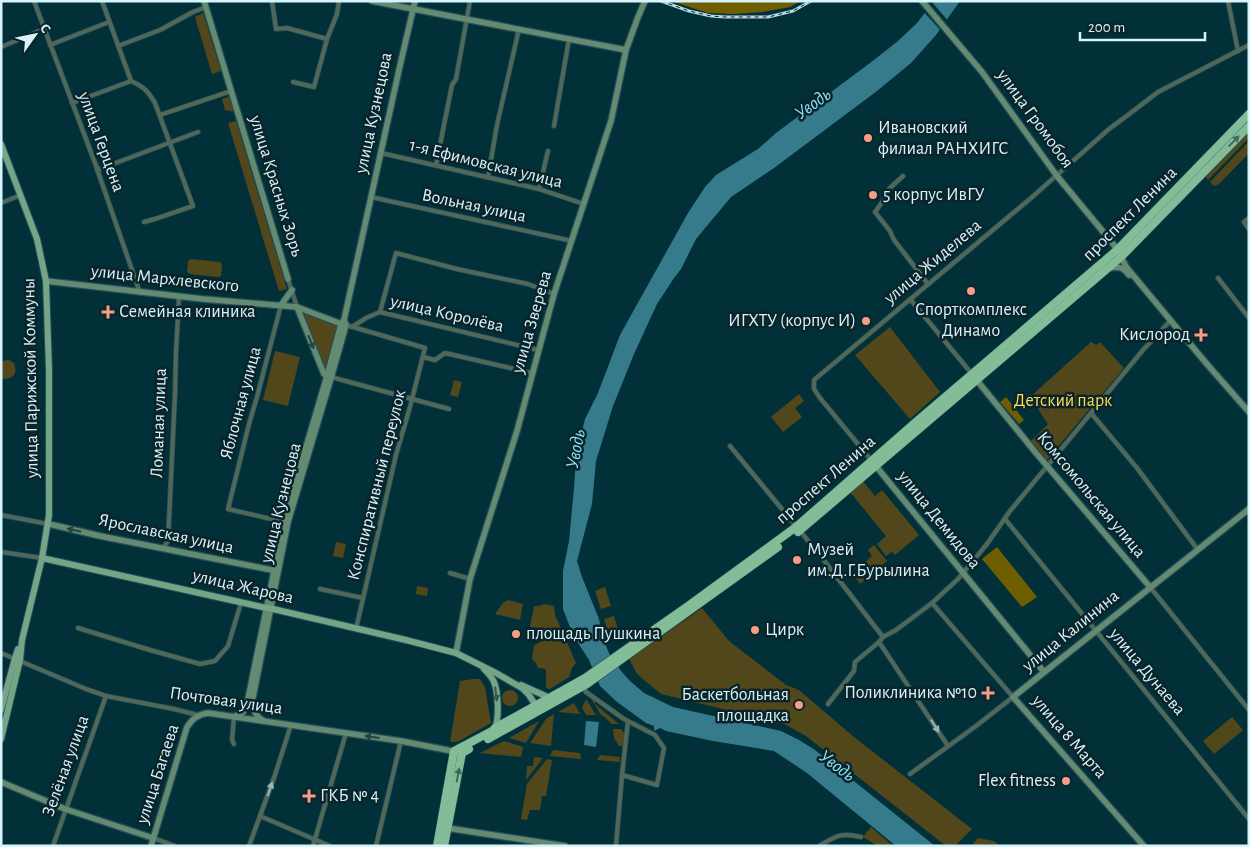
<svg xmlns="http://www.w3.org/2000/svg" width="1250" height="847" font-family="'Alegreya Sans',sans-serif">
	<rect width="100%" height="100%" fill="#023039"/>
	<g fill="#51471b">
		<polygon points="203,13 221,71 212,74 195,17"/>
		<polygon points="230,96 235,112 225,110 222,99"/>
		<polygon points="236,121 287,289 279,291 228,123"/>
		<polygon points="1249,131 1249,138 1208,180 1205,176"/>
		<polygon points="1249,141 1249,153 1219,184 1214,186 1210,182"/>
		<polygon points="191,259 220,262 222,265 221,276 218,277 190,274 187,272 188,261"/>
		<polygon points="303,312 335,324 339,330 328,367 325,368"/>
		<polygon points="890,327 940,392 910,419 855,355"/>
		<polygon points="1091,342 1096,345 1100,342 1124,368 1046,461 1030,442 1048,424 1030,397"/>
		<polygon points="275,351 300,357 288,406 263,400"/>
		<path d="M9 360 14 363C18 375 13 379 1 379V361Z"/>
		<polygon points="454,380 462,382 458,397 450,395"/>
		<polygon points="799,394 804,401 795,408 802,417 783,432 771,417"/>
		<polygon points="392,415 400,417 396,431 388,429"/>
		<polygon points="863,481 875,496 882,490 919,535 895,555 892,552 886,556 877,544 886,536 850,492"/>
		<polygon points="336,542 346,544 343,558 333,556"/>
		<polygon points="874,545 887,561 860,584 855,577 867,567 864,563 872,556 868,550"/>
		<polygon points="417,586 428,588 427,596 416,594"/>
		<polygon points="605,587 611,606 601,609 595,591"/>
		<polygon points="508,600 523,604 520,620 495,614 503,603"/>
		<path d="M544 604 554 606 555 615 576 663 572 668 569 677 550 689 546 688V669L538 668 536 663 532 659 534 645C543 643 545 635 538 628L530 627 534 606H539Z"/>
		<polygon points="702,608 729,641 786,685 799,690 854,737 972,829 955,846 946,846 806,736 784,724 661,694 637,674 629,659"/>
		<polygon points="614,616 620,636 611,640 604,619"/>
		<polygon points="473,679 480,679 485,687 491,723 459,741 456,742 450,742 460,681"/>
		<circle cx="510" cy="698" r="8"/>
		<polygon points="590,697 595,701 595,704 619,724 611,724 606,718 601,715"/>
		<polygon points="586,699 596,715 586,715 582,708"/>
		<polygon points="574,703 580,714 558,712"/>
		<polygon points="554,714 551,746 530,743 546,719"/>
		<polygon points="1232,717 1243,730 1214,754 1203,741"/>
		<polygon points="539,721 526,743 509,738"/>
		<polygon points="613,729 621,729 625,734 624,746 619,746 614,738"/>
		<polygon points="504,741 523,747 521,757 480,753"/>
		<polygon points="553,750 580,753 581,759 550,756"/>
		<polygon points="600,755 620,757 620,762 597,760"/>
		<polygon points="534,757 543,758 526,780 527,766 533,766"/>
		<polygon points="547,759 552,760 546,796 542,796 540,810 530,810 527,820 521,819 527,784"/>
		<polygon points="871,827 893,846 878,846 863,837"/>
		<polygon points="978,838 994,841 1000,846 971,846"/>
	</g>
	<g fill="#6f5e00">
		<polygon points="671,1 800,1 790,7 763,12 734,14 708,13"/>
		<polygon points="1006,397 1024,420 1019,424 1000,402"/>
		<polygon points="997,547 1037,597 1022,607 982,559"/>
	</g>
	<g fill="#357b8c">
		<polygon points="934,1 960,1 936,35 911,63 877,91 774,168 731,197 696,239 681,269 674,278 657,304 634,354 613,406 596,461 592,504 577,561 582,577 599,619 603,639 609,653 621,671 630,681 644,693 673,707 781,731 799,740 815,750 935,846 896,846 807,773 774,751 713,741 666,731 660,728 654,731 654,726 646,723 617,702 600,686 589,660 573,635 563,609 563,571 569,541 574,488 576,457 585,419 598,393 620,335 688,213 705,187 716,175 758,149 776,133 874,60 898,41 917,23"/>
		<polygon points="586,721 599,722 596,747 584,745"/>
	</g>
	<polygon fill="#023039" points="931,1 949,22 942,32 923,11"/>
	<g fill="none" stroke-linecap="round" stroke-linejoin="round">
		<defs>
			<g id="street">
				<polyline points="34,1 95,163 140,293"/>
				<path d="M102 1 131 81C144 87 148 91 155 103L193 206 155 219 144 222"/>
				<polyline points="272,1 276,29 287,28 327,39"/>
				<polyline points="1228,1 1238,51"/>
				<polyline points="50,45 109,22"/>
				<polyline points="118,46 160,30 193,12 206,7"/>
				<polyline points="1,47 44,29"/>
				<polyline points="293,82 314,87 327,39 337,14 339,1"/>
				<polyline points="72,103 131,81"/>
				<polyline points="160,115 231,91"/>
				<polyline points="554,126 569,39"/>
				<polyline points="381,153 539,189 584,204"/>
				<polyline points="436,165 452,85 456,79 470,1"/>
				<polyline points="97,170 198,132"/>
				<polyline points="903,176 890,188 887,192 885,198 875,212 890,231 894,240 928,284"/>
				<polyline points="488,177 497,125 519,29"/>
				<polyline points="539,189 548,151"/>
				<polyline points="371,197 572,241"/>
				<polyline points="1,203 21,195"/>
				<polyline points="1249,218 1244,222 1249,229"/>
				<polyline points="1218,278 1249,318"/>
				<polyline points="288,279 297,307"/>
				<polyline points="910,299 972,374"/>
				<polyline points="281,305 257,397 249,424 228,509 284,522"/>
				<polyline points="380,312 396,253 457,269 528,284 554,294"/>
				<polyline points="346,325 425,348 410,407 396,455 356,629"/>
				<polyline points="352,327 366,318 380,312 538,350"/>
				<polyline points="423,357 435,360 445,353 532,373"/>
				<polyline points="331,377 449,409"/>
				<polyline points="1091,413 1137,468 1198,550"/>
				<polyline points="730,446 819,554 883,637"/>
				<polyline points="872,461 820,398 814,389 814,380 1031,198 1109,129 1128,115 1158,92 1249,45"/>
				<polyline points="1,515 48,524"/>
				<polyline points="1005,519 1249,819"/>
				<polyline points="163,548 168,541 175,394 176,352 179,297"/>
				<polyline points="1,552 42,558"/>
				<polyline points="450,573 470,579"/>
				<polyline points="1150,587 1249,710"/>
				<polyline points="320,589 363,598"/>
				<polyline points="78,628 150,650 200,664 215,661 228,646 241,603"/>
				<polyline points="879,642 948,746"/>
				<polyline points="1,653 86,689 106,696 174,709 198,715"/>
				<polyline points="583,686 586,692 624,719 655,735 664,748 657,785 622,775 628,721"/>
				<polyline points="828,704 854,671 855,662 879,642 883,637 896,630 932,603 958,579 987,544 1010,511 1034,482 1143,350 1171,320"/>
				<polyline points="234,717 232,740 234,744"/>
				<polyline points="910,774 976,726 1013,697 932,603"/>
				<polyline points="260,816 330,846"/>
				<polyline points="153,838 175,846"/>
				<polyline points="53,846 106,696"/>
				<polyline points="249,846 275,775 291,725"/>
				<polyline points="313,846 346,733"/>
				<polyline points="376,846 401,741"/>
				<polyline points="616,846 622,775"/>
				<path d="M819 846C836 836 841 832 861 837"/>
			</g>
			<g id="secondary">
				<polyline points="204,1 288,279"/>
				<polyline points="372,1 626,50"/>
				<polyline points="922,1 982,72 1057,176 1114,245 1127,268 1206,363 1249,412"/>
				<path d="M1109 268C1118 266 1123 267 1129 275"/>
				<polyline points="46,281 203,299 297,307 344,325"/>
				<polyline points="281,305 292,290"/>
				<polyline points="297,307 324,374 327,376"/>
				<polyline points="975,378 1036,453 1150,587"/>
				<polyline points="875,465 1044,672"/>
				<polyline points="49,524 100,536 277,571"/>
				<polyline points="456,653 470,579 517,431 554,294 611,121 626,50 638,17 645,1"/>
				<polyline points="234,717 243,712 247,704 284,522 327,376 341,324 344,320 399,70 415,1"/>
				<path d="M264 721C256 717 253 711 252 702L288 522 331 378 346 325 344 320"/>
				<polyline points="1,782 65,809 153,838"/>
				<polyline points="447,828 565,846"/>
				<path d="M151 846 187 727C192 719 198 714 208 713L401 741 457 752"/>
				<polyline points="1144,846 1013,697 1249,509"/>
			</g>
			<g id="primary">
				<polyline points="1,144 37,239 46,281 49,370 49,515 42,558 22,640 20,660 1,739"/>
				<polyline points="42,558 262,607 273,609 406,640 456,653 496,673 522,688 529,695 538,709"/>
				<path d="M484 669C488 673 492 677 494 682 498 691 500 721 494 729"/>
				<polyline points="521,685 550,698"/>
				<polyline points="1,710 15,658 18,649"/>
			</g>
			<g id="highway">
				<polyline points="798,532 1121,257 1249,126"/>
				<polyline points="488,739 587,684 778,547"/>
				<polyline points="437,846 454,751 492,731 495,728 585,678 688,606 796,527 917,421 1117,250 1249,114"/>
				<polyline points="444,846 462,753 469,749"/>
			</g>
		</defs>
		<use href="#street" stroke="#244f58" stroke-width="5.5"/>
		<use href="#secondary" stroke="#244f58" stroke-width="8"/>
		<use href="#primary" stroke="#244f58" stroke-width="8"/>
		<use href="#highway" stroke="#244f58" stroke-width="9"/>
		<use href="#street" stroke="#516859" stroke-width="4"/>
		<use href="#secondary" stroke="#658a72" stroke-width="5.5"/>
		<use href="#primary" stroke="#74a586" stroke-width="6"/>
		<use href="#highway" stroke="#82bd98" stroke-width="8"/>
		<defs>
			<polyline id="rail" points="661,1 689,11 711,16 725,17 768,17 793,11 811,1"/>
		</defs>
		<use href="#rail" stroke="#bad9e2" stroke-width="3"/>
		<use href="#rail" stroke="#0b242a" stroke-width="1" stroke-dasharray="4" stroke-linecap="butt"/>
	</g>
	<defs><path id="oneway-solid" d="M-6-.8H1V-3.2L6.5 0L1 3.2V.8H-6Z" transform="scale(1.25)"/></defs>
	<g fill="#41695c">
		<use href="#oneway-solid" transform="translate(1234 141) rotate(-46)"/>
		<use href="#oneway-solid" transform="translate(458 775) rotate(-79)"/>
	</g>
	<g fill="#264340">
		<use href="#oneway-solid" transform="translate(311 342) rotate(68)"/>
		<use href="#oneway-solid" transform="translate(74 530) rotate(-167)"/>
		<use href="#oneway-solid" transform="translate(372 737) rotate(-172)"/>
	</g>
	<use fill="#35584f" href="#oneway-solid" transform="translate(496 694) rotate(83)"/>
	<g fill="#9bb5b3">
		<use href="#oneway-solid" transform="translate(935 726) rotate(58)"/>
		<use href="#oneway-solid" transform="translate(270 789) rotate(-71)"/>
	</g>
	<g fill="#f49e87" stroke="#0b242a" stroke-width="2">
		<circle cx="868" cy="138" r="5"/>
		<circle cx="873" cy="195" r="5"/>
		<circle cx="971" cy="291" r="5"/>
		<path d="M105.5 304.5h5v5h5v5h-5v5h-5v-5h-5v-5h5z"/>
		<circle cx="866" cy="321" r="5"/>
		<path d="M1198.5 327.5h5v5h5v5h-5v5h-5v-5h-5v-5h5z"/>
		<circle cx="797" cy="560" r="5"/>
		<circle cx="755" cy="630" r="5"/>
		<circle cx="516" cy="634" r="5"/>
		<path d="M985.5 685.5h5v5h5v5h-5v5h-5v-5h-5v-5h5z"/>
		<circle cx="799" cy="705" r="5"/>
		<circle cx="1066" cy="781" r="5"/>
		<path d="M306.5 788.5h5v5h5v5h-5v5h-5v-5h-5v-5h5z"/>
	</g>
	<g text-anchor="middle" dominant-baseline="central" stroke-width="5" stroke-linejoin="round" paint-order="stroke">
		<g font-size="18" fill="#d7f4fd" stroke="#0b242a">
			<text transform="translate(374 113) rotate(-78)">улица Кузнецова</text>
			<text transform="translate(1035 119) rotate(54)">улица Громобоя</text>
			<text transform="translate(101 142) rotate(70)">улица Герцена</text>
			<text transform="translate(486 164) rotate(14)">1-я Ефимовская улица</text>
			<text transform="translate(276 186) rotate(73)">улица Красных Зорь</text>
			<text transform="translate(474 206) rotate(12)">Вольная улица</text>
			<text transform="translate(1130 214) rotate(-45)">проспект Ленина</text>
			<text transform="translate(933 262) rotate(-40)">улица Жиделева</text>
			<text transform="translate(165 279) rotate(6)">улица Мархлевского</text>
			<text transform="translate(447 314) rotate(13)">улица Королёва</text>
			<text transform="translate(532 322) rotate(-74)">улица Зверева</text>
			<text transform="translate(31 378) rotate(-91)">улица Парижской Коммуны</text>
			<text transform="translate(241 403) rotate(-75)">Яблочная улица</text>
			<text transform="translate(159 423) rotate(-88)">Ломаная улица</text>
			<text transform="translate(826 480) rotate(-41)">проспект Ленина</text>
			<text transform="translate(377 485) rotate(-76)">Конспиративный переулок</text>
			<text transform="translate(1091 495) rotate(50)">Комсомольская улица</text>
			<text transform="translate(281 503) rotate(-76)">улица Кузнецова</text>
			<text transform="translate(939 520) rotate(51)">улица Демидова</text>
			<text transform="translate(166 534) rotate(12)">Ярославская улица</text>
			<text transform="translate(243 587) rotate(13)">улица Жарова</text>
			<text transform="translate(1071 631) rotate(-39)">улица Калинина</text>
			<text transform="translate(1147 672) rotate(50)">улица Дунаева</text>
			<text transform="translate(226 701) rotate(8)">Почтовая улица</text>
			<text transform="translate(1069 737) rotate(49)">улица 8 Марта</text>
			<text transform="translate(66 766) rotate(-70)">Зелёная улица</text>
			<text transform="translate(158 774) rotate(-72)">улица Багаева</text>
		</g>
		<g font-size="18" fill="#d7f4fd" stroke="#0b242a" text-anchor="start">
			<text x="878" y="128">Ивановский<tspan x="878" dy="21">филиал РАНХИГС</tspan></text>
			<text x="883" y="195">5 корпус ИвГУ</text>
			<text x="971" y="310" text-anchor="middle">Спорткомплекс<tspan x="971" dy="21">Динамо</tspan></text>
			<text x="119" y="312">Семейная клиника</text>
			<text x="856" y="321" text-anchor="end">ИГХТУ (корпус И)</text>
			<text x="1190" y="335" text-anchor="end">Кислород</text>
			<text x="807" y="550">Музей<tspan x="807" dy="21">им.Д.Г.Бурылина</tspan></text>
			<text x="765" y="630">Цирк</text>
			<text x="526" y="634">площадь Пушкина</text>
			<text x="977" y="693" text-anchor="end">Поликлиника №10</text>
			<text x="789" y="695" text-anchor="end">Баскетбольная<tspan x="789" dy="21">площадка</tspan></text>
			<text x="1056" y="781" text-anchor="end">Flex fitness</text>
			<text x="320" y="796">ГКБ № 4</text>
		</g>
		<g font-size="18" fill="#fbdd55" stroke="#0b242a">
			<text x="1063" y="401">Детский парк</text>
		</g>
		<g font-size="19" font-style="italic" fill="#89e4fc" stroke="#0b242a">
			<text transform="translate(813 104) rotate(-36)">Уводь</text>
			<text transform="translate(576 449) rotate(-79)">Уводь</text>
			<text transform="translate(837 766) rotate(37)">Уводь</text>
		</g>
	</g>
	<rect width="1250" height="847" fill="none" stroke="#d7f4fd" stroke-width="5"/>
	<g transform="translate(35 35) rotate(57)" stroke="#0b242a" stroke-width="4" paint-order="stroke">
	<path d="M0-4L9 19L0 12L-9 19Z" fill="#d7f4fd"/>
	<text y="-8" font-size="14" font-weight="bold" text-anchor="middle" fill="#d7f4fd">С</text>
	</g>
	<path d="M1080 32v8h125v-8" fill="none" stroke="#d7f4fd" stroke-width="2.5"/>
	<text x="1088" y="32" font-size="15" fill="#d7f4fd" stroke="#0b242a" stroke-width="4" paint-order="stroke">200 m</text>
</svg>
